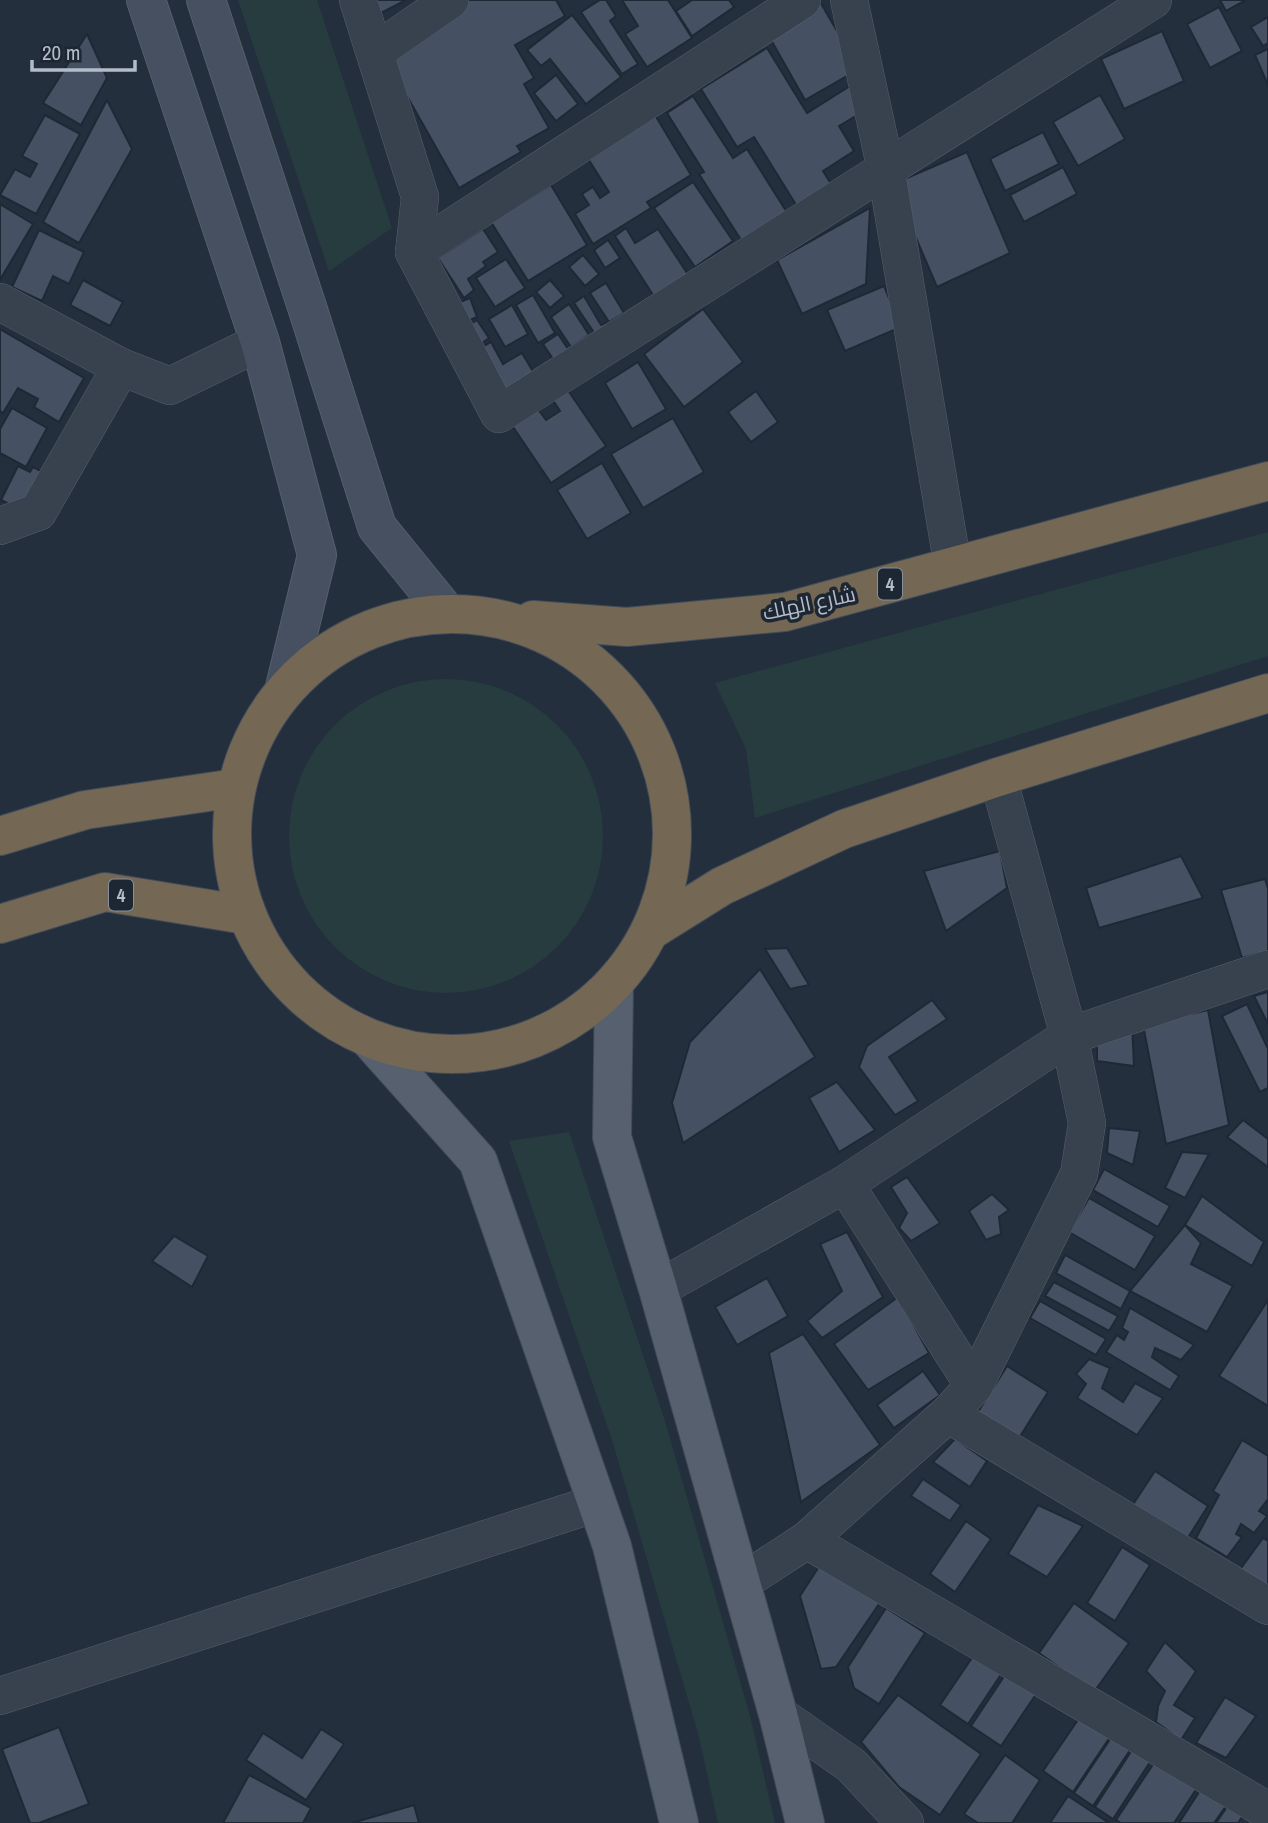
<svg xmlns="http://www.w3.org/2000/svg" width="1268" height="1823" font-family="'Archivo Narrow',Cairo,sans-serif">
	<rect width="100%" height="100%" fill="#242f3e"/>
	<g fill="#263c3f">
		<polygon points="238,0 317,0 392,228 329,271"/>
		<polygon points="1268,532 1268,656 755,818 746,749 715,683"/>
		<circle cx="446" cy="836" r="157"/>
		<polygon points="569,1132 665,1421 750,1716 775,1823 718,1823 699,1737 612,1440 509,1141"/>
	</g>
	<g fill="#455162" stroke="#1f2835" stroke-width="2">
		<polygon points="375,0 406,0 381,13"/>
		<polygon points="465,0 556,0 565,16 515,45 534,78 524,84 549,128 517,146 521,152 459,188 382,52"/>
		<polygon points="600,0 606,0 616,16 610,21 638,64 622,74 581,12"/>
		<polygon points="622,0 668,0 692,38 647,67 625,34 638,26"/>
		<polygon points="692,0 729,0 734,7 692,36 676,11"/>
		<polygon points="819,0 859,69 805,100 766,31"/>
		<polygon points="1220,0 1246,0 1226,11"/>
		<polygon points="1219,7 1242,51 1210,68 1187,24"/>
		<polygon points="572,15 621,77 586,104 550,59 541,66 527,50"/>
		<polygon points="1268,17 1268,43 1263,46 1251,27"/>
		<polygon points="1162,31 1184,81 1124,109 1101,59"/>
		<polygon points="87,34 107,78 81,125 43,103"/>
		<polygon points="767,48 807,113 850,86 864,111 839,126 854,151 823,171 833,187 798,208 754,137 737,147 701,89"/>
		<polygon points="1268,49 1268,85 1255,55"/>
		<polygon points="556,75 578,104 556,121 534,93"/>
		<polygon points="1100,95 1125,139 1078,166 1053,122"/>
		<polygon points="693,96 733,158 747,149 788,214 743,243 699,174 704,172 667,113"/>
		<polygon points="107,100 132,149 79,243 43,222"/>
		<polygon points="45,115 80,134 36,214 0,195 15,169 30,177 37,164 22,156"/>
		<polygon points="655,115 691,175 647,202 651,208 593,244 575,214 589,205 582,194 593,187 600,198 609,192 587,157"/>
		<polygon points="1043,132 1059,164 1005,191 990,159"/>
		<polygon points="967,152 1010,253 937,287 893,184"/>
		<polygon points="1063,167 1077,194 1024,222 1010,195"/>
		<polygon points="693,182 733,241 695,267 654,208"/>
		<polygon points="551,185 587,245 528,281 491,222"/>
		<polygon points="0,204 33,224 0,280"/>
		<polygon points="870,208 866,284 802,314 777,260"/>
		<polygon points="626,228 635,243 658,229 689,276 655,298 615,236"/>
		<polygon points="483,229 498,252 483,262 486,266 468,279 474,290 464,298 438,258"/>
		<polygon points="39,230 84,252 69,284 53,276 42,301 12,287"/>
		<polygon points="608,240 620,258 605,268 594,250"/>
		<polygon points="583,255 599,274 585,286 569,267"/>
		<polygon points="506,259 525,288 495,307 476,278"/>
		<polygon points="83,280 123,302 110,326 70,305"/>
		<polygon points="550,280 564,296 550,308 536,292"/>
		<polygon points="606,283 624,313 609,322 590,293"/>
		<polygon points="884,286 901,327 845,351 827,310"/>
		<polygon points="533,295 555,333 538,343 516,305"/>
		<polygon points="584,296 601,325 606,323 612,330 597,337 574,303"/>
		<polygon points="470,298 477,317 458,325 450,306"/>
		<polygon points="569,304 589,335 571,347 551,317"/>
		<polygon points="512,305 528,334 505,347 489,319"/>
		<polygon points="703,309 743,362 684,407 644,354"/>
		<polygon points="477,320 489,338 474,349 461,330"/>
		<polygon points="0,329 84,378 59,422 34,407 38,399 18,388 3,413 0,411"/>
		<polygon points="558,334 568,349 553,359 543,344"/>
		<polygon points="491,342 503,364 522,353 535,375 501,395 476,351"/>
		<polygon points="638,362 666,409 632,429 605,383"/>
		<polygon points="563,383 606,446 551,483 509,421 534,404 546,420 560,411 548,393"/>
		<polygon points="756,391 778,422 751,442 728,412"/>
		<polygon points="12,408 47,428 26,467 0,453 0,429"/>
		<polygon points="673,418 704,472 643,508 611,454"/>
		<polygon points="602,463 631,513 587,539 557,490"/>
		<polygon points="18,466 30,472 33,467 45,473 25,512 1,500"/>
		<polygon points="1000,851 1007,888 946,931 924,871"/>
		<polygon points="1181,856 1203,898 1099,928 1086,888"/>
		<polygon points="1265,879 1268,889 1268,951 1242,958 1221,890"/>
		<polygon points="787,948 809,985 790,989 765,949"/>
		<polygon points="760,969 815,1057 683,1143 672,1103 690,1042"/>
		<polygon points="1268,992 1268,1024 1254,996"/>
		<polygon points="932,1000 947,1019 889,1057 918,1101 895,1115 859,1067 867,1046"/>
		<polygon points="1247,1004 1268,1049 1268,1088 1260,1092 1222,1016"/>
		<polygon points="1208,1010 1229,1125 1166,1144 1143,1025"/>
		<polygon points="1132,1024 1134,1066 1097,1061 1097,1044"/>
		<polygon points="837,1082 875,1130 839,1152 809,1098"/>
		<polygon points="1243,1120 1268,1139 1268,1167 1227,1137"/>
		<polygon points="1109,1128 1140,1131 1133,1165 1107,1153"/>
		<polygon points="1182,1152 1209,1154 1185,1198 1165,1188"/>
		<polygon points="1104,1169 1170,1206 1158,1227 1093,1190"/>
		<polygon points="907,1177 940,1223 911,1241 899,1228 907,1213 891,1187"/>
		<polygon points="992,1194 1009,1210 999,1217 1001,1234 986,1240 969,1211"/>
		<polygon points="1202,1196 1264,1242 1252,1266 1185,1225"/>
		<polygon points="1089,1198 1155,1236 1135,1270 1069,1232"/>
		<polygon points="1185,1225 1201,1243 1191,1264 1233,1286 1207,1332 1130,1291"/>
		<polygon points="847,1232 883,1297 822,1338 807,1321 842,1291 820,1244"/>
		<polygon points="174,1236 208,1256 192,1287 152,1261"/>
		<polygon points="1065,1255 1130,1291 1121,1309 1056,1273"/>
		<polygon points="767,1278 788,1316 737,1345 715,1307"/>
		<polygon points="1054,1282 1118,1316 1109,1331 1045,1296"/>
		<polygon points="898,1297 929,1353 868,1390 834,1344"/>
		<polygon points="1268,1300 1268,1406 1219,1376"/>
		<polygon points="1040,1301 1106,1339 1096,1355 1030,1318"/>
		<polygon points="1130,1308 1194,1345 1181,1360 1155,1348 1152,1357 1179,1376 1170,1390 1106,1352 1117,1335 1124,1340 1128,1332 1122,1328"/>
		<polygon points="803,1334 880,1445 801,1502 769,1353"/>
		<polygon points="1089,1359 1110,1368 1102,1388 1123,1402 1135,1383 1163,1398 1137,1435 1077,1398 1086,1384 1076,1374"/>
		<polygon points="1007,1366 1048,1392 1019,1438 978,1412"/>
		<polygon points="923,1371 940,1395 894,1428 877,1405"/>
		<polygon points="955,1439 987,1461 970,1487 933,1462"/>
		<polygon points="1242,1440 1268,1456 1268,1499 1259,1511 1267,1516 1254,1533 1241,1524 1236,1534 1242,1537 1227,1557 1196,1538 1219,1495 1213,1491"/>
		<polygon points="1155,1471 1208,1506 1184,1544 1130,1509"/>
		<polygon points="923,1479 961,1505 950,1521 911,1496"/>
		<polygon points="1038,1505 1083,1526 1047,1577 1008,1554"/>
		<polygon points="966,1521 991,1539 955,1592 930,1574"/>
		<polygon points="1263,1538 1268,1541 1268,1593 1236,1575"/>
		<polygon points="1122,1547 1150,1565 1115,1621 1087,1603"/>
		<polygon points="822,1562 881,1601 836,1667 821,1669 800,1596"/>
		<polygon points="1074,1603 1129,1643 1094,1692 1039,1653"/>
		<polygon points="886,1608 925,1633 879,1704 854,1688 848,1667"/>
		<polygon points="1165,1642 1196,1671 1174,1705 1195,1718 1181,1740 1156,1722 1158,1706 1165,1691 1146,1671"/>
		<polygon points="978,1649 1006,1667 968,1724 940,1705"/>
		<polygon points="1009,1669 1039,1690 1001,1746 971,1726"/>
		<polygon points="898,1695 981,1754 940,1815 899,1787 861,1742"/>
		<polygon points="1225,1697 1256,1716 1226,1758 1196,1743"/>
		<polygon points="1082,1714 1112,1734 1073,1792 1043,1771"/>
		<polygon points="59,1727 89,1804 39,1823 30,1823 2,1749"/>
		<polygon points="321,1729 344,1744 306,1800 246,1760 263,1733 302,1758"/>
		<polygon points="1113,1735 1132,1747 1093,1806 1074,1793"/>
		<polygon points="1134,1747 1152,1759 1113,1819 1095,1807"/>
		<polygon points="1005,1755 1040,1780 1012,1823 978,1823 964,1814"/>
		<polygon points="1156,1760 1197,1788 1174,1823 1121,1823 1116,1820"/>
		<polygon points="249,1775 311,1808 303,1823 223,1823"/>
		<polygon points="1203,1786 1228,1803 1214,1823 1179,1823"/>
		<polygon points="1068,1796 1109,1823 1050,1823"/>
		<polygon points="1229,1804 1244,1814 1238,1823 1216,1823"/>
		<polygon points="414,1805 419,1823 352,1823"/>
	</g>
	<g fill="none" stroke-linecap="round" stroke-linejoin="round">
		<defs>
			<g id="street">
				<polyline points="358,0 420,197 414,252 499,414 1153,0"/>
				<polyline points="849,0 886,170 953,567"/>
				<polyline points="375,52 450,0"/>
				<polyline points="414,252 802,0"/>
				<polyline points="0,302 121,367"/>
				<polyline points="0,526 38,512 121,367 170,386 260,342"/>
				<polyline points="845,1184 974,1386"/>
				<polyline points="658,1289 845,1184 1069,1036 1268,969"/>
				<polyline points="948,1414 974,1386 1079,1174 1087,1123 1069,1036 998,777"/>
				<polyline points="807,1540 1268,1811"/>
				<polyline points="741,1583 807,1540 948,1414 1268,1606"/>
				<polyline points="0,1696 597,1503"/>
				<polyline points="778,1714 851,1765 905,1823"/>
			</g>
			<g id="secondary">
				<polyline points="146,0 260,342 317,555 284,691"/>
				<polyline points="206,0 308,310 377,527 446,612"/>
			</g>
			<g id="primary">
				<polyline points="614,984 612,1137 658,1289 778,1714 805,1823"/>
				<polyline points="369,1039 478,1161 612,1546 679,1823"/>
			</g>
			<g id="highway">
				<circle cx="452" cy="834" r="220"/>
				<polyline points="533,620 627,627 785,612 1268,481"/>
				<polyline points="0,836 85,810 236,788"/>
				<polyline points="0,924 105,892 246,915"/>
				<polyline points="650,931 722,886 844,829 998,777 1268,693"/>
			</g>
		</defs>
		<use href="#street" stroke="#565f6c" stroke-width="38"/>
		<use href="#secondary" stroke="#565f6c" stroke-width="40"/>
		<use href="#primary" stroke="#414a57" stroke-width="40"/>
		<use href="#highway" stroke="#434c59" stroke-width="40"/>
		<use href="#street" stroke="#38414e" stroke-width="37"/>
		<use href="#secondary" stroke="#465061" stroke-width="38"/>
		<use href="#primary" stroke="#56606e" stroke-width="38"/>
		<use href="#highway" stroke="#746855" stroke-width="38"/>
	</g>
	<g text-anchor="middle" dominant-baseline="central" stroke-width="7" stroke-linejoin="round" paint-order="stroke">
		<g fill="#1d2633" stroke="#878f9c" stroke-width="2">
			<rect x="878" y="568.5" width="24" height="31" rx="5"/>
			<rect x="109" y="879.5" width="24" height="31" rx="5"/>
		</g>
		<g font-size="19" font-weight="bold" fill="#b4bcc9">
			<text x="890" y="584">4</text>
			<text x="121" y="895">4</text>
		</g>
		<g font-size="21" fill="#b4bcc9" stroke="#1d2633">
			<text transform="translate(809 603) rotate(-12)">شارع الهلك</text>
		</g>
	</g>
	<path d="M32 60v10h103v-10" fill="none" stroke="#b4bcc9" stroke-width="3.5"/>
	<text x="42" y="60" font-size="21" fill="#b4bcc9" stroke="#1d2633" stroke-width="5" paint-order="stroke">20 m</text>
</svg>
